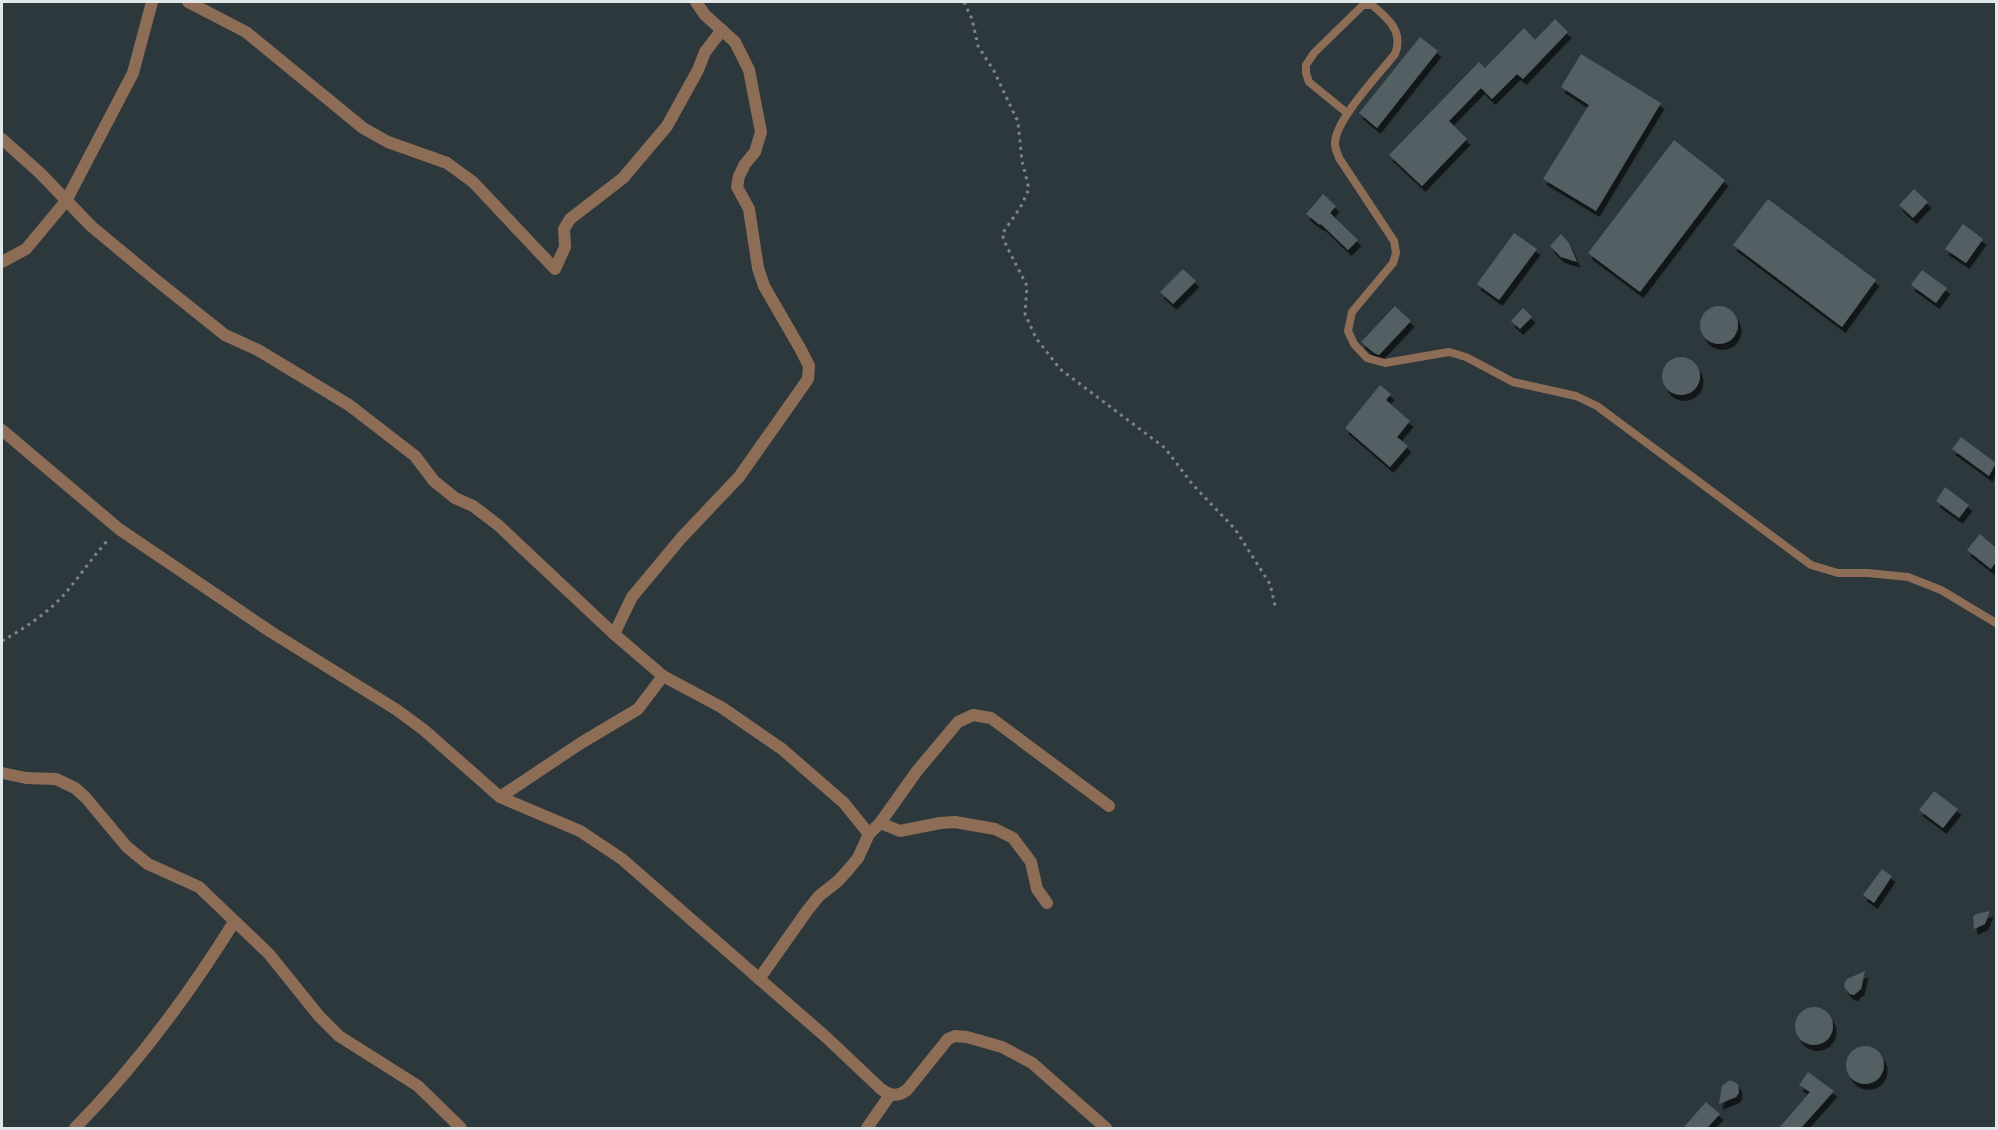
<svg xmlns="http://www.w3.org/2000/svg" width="1998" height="1130" font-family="'Archivo Narrow',sans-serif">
	<defs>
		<filter id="shadow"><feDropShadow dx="3.5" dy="6" stdDeviation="0" flood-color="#0009"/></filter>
	</defs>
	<rect width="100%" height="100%" fill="#2c383b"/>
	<g fill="#525e62" filter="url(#shadow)">
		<polygon points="1555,19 1568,32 1523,79 1517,74 1492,99 1481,88 1449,121 1467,139 1422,186 1389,155 1479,62 1485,68 1524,28 1535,40"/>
		<polygon points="1420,37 1438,51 1377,128 1359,113"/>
		<polygon points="1581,54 1661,103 1596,211 1543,179 1589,105 1561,87"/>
		<polygon points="1674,140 1725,180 1640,292 1588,253"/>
		<polygon points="1914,189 1928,202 1913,218 1899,205"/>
		<polygon points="1323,194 1336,206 1330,213 1358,240 1348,250 1321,224 1320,225 1306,214"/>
		<polygon points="1768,199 1876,280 1842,327 1733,245"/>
		<polygon points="1963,224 1983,239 1966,263 1945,249"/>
		<polygon points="1514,233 1537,249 1499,300 1477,284"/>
		<polygon points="1561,234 1569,243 1577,262 1561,257 1550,246"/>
		<polygon points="1183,269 1196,281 1173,304 1160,292"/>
		<polygon points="1922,270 1947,288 1936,303 1911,285"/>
		<circle cx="1719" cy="325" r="19"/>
		<polygon points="1395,306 1411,321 1379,355 1374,353 1361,342"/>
		<polygon points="1523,308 1532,317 1520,329 1511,321"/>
		<circle cx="1681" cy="376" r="19"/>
		<polygon points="1380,385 1391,394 1386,400 1410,421 1397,437 1408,446 1390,467 1345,428"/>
		<polygon points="1961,437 1996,463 1989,476 1952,449"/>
		<polygon points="1945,487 1969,505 1959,518 1936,501"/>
		<polygon points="1980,534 1996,548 1996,562 1991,569 1967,550"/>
		<polygon points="1934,791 1958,809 1943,828 1919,810"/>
		<polygon points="1882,869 1892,876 1874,903 1863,895"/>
		<polygon points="1990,911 1985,924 1974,929 1973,917 1976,914"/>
		<polygon points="1865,971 1861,989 1854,995 1850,994 1844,987 1845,982 1847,979"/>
		<circle cx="1814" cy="1026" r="19"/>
		<circle cx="1865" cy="1065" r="19"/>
		<polygon points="1808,1072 1834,1091 1801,1128 1779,1128 1810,1092 1799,1085"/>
		<polygon points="1730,1080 1738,1084 1739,1093 1736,1097 1719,1104 1722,1086"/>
		<polygon points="1706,1102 1720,1114 1707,1128 1683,1128"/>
	</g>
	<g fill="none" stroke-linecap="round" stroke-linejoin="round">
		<g stroke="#7b8487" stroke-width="3" stroke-dasharray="3 4.5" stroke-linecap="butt">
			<polyline points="964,2 972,19 978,46 994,71 1018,122 1022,161 1029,189 1020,208 1002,234 1006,245 1027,286 1025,314 1036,338 1060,369 1165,448 1193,485 1235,529 1270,584 1276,610"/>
			<path d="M2 641C25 628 51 611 68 590 82 573 94 555 109 539"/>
		</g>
		<path stroke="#8e6d57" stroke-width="8" d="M1347 113 1309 82 1306 73V65L1314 53 1360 8 1363 5H1372C1388 18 1404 32 1395 54 1380 73 1334 121 1335 144 1335 149 1338 154 1339 158L1394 241 1396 253 1393 263 1352 312 1348 331 1354 344 1367 358 1385 363 1449 352 1466 357 1513 382 1576 396 1597 406 1811 565 1838 573H1868L1908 577 1941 590 1996 623"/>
		<g stroke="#8e6d57" stroke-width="12">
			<polyline points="188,2 246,32 363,128 388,142 447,163 473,182 555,269 565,247 564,229 570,219 623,178 667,126 698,70 705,52 722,30"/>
			<polyline points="2,139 40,173 91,226 156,280 225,335 258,350 349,405 415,456 434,481 455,498 473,506 498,525 614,634 663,676 721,707 782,749 844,803 869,834"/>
			<polyline points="2,262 26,249 66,201 133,73 152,2"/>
			<path d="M2 430 119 529 271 632 397 710 424 730 500 797 580 831 622 859 827 1038 881 1089C891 1096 897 1097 907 1090L948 1039 955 1036 967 1037 1002 1047 1032 1063 1106 1128"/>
			<polyline points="614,634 632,597 682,537 739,477 808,379 809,366 801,350 764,286 758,268 749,209 737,187 739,176 745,164 755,152 761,132 749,70 735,42 705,15 696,2"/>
			<polyline points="2,773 26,778 56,779 75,788 86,798 127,847 148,864 199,887 269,954 319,1016 339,1036 418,1086 461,1128"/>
			<polyline points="500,797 581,743 638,709 663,676"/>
			<polyline points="880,823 900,831 940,823 955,822 995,829 1013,838 1031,862 1037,889 1047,903"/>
			<polyline points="759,979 807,911 819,896 838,881 848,870 858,858 869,834 880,823 917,771 958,722 973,715 991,718 1109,806"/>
			<path d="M75 1128C136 1066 188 996 234 922"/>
			<polyline points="867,1128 890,1095"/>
		</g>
	</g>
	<rect width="1998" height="1130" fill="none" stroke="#e1e8ea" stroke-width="6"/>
</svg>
